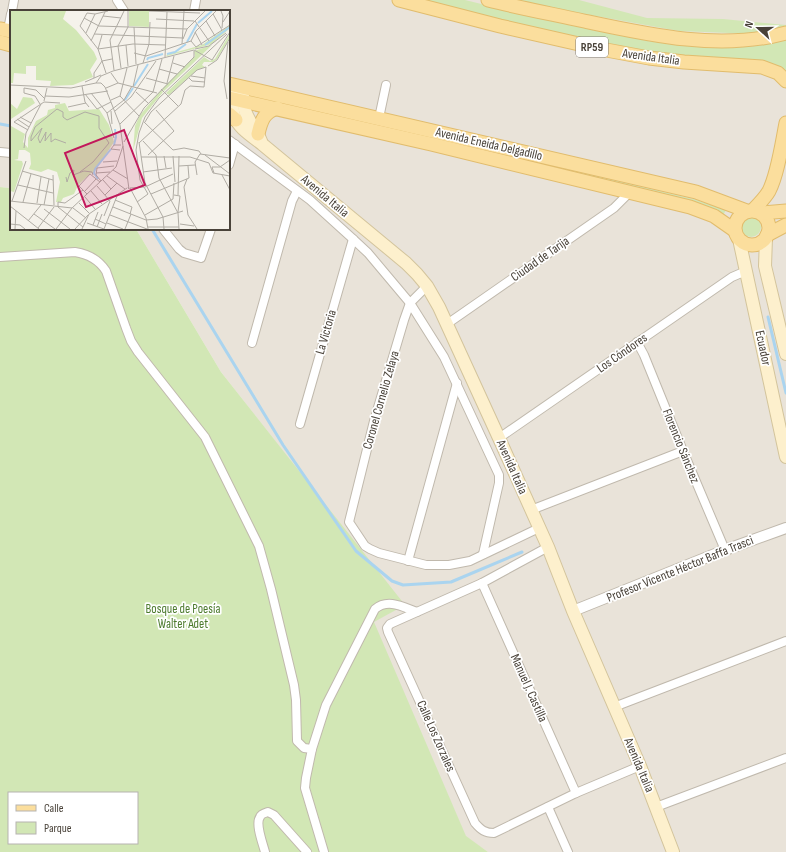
<svg xmlns="http://www.w3.org/2000/svg" width="786" height="852" font-family="'Sofia Sans Condensed',sans-serif">
	<rect width="100%" height="100%" fill="#f5f2eb"/>
	<polygon fill="#e9e3d9" points="0,0 786,0 786,852 488,852 466,837 373,622 404,605 221,372 136,229 229,229 229,11 11,11 11,190 9,188 0,187"/>
	<g fill="#d2e7b5" fill-rule="evenodd">
		<polygon points="409,0 465,0 535,17 648,41 702,47 758,46 786,38 786,77 620,49"/>
		<polygon points="519,0 579,0 647,18 723,19 786,25 786,28 755,34 679,31 546,7"/>
		<polygon points="312,108 693,199 726,210 722,217 303,111"/>
		<path d="M0 187 9 188 11 190V229H136L221 372 405 605 374 622 466 836 488 852H0ZM9 793H137V843H9Z"/>
		<circle cx="751" cy="227" r="10"/>
	</g>
	<g fill="none" stroke-linecap="round" stroke-linejoin="round">
		<g stroke="#aad4ef" stroke-width="3">
			<polyline points="0,124 11,126"/>
			<polyline points="152,229 283,445 356,551 392,581 403,585 451,582 522,552"/>
			<polyline points="768,317 786,393"/>
		</g>
		<defs>
			<g id="minor">
				<polyline points="117,0 124,11"/>
				<polyline points="12,11 14,0"/>
				<polyline points="194,11 196,0"/>
				<polyline points="8,30 11,14"/>
				<polyline points="379,118 386,85"/>
				<polyline points="229,140 310,200 353,239 368,253 410,303 444,357 499,475 499,483 483,554"/>
				<polyline points="0,152 11,153"/>
				<polyline points="229,165 235,144"/>
				<polyline points="163,229 179,249 184,253 201,258 211,229"/>
				<path d="M0 257 75 252C88 254 99 260 106 271L126 328 131 341 138 352 205 437 259 546 271 589 294 685 296 700 297 741 304 748 312 749"/>
				<polyline points="427,286 410,303 404,320 374,421 349,522 365,546 370,549 379,553 426,565 449,565 470,561 539,528"/>
				<polyline points="447,324 614,208 630,192"/>
				<polyline points="637,342 644,355 683,451 725,550"/>
				<polyline points="252,343 292,201 297,191"/>
				<polyline points="300,424 353,239"/>
				<polyline points="499,438 732,277 746,271"/>
				<polyline points="531,510 683,451"/>
				<path d="M548 547 482 583 390 624 387 628 388 632 475 823C481 830 485 833 494 833L576 793 640 766"/>
				<polyline points="408,561 457,383"/>
				<polyline points="482,583 576,793"/>
				<polyline points="614,707 786,641"/>
				<polyline points="548,807 568,852"/>
				<polyline points="656,807 786,758"/>
				<path d="M265 852C263 844 255 824 260 817 261 814 265 813 268 812L274 815 307 852"/>
				<path d="M324 852 305 788 306 778 312 749 326 705 375 609C388 598 403 607 417 612"/>
			</g>
			<polyline id="tertiary" points="573,611 725,550 786,528"/>
			<g id="secondary">
				<path d="M233 86C229 119 236 125 262 144L406 263 417 274 427 286 439 307 499 438 548 547 573 611 640 766 673 852"/>
				<path d="M243 92C242 116 252 121 261 141"/>
				<polyline points="766,238 765,266 786,354"/>
				<polyline points="739,239 786,457"/>
			</g>
			<g id="primary">
				<polyline points="399,0 500,26 601,49 649,58 684,62 762,67 778,73 786,81"/>
				<path d="M488 0C520 8 552 14 584 21 649 35 721 51 786 33"/>
				<polyline points="0,29 11,31"/>
				<polyline points="0,42 11,45"/>
				<polyline points="229,84 696,192 747,211"/>
				<polyline points="229,98 431,144 690,207 714,216 734,230"/>
				<polyline points="229,114 236,120"/>
				<path d="M258 134C261 121 264 112 277 108"/>
				<path d="M753 210C759 204 765 198 769 191 778 173 782 143 786 123"/>
				<circle cx="752" cy="228" r="17"/>
				<polyline points="761,213 786,211"/>
				<polyline points="767,235 786,225"/>
			</g>
		</defs>
		<use href="#minor" stroke="#c0b9ad" stroke-width="10"/>
		<use href="#tertiary" stroke="#c0b9ad" stroke-width="12"/>
		<use href="#secondary" stroke="#d3c49c" stroke-width="14"/>
		<use href="#primary" stroke="#e1bc6d" stroke-width="15"/>
		<use href="#minor" stroke="#fff" stroke-width="8"/>
		<use href="#tertiary" stroke="#fff" stroke-width="10"/>
		<use href="#secondary" stroke="#fdf0cd" stroke-width="12"/>
		<use href="#primary" stroke="#fbde9d" stroke-width="13"/>
	</g>
	<g text-anchor="middle" dominant-baseline="central" stroke-width="3.5" stroke-linejoin="round" paint-order="stroke">
		<rect fill="#fff" stroke="#807b74" stroke-width="1" x="576" y="37" width="32" height="20" rx="3"/>
		<g font-size="12" font-weight="bold" fill="#494239">
			<text x="592" y="47">RP59</text>
		</g>
		<g font-size="13" fill="#494239" stroke="#fff">
			<text transform="translate(651 57) rotate(8)">Avenida Italia</text>
			<text transform="translate(489 144) rotate(13)">Avenida Eneida Delgadillo</text>
			<text transform="translate(325 196) rotate(40)">Avenida Italia</text>
			<text transform="translate(540 259) rotate(-35)">Ciudad de Tarija</text>
			<text transform="translate(326 332) rotate(-74)">La Victoria</text>
			<text transform="translate(763 348) rotate(78)">Ecuador</text>
			<text transform="translate(622 353) rotate(-35)">Los Cóndores</text>
			<text transform="translate(381 400) rotate(-74)">Coronel Cornelio Zelaya</text>
			<text transform="translate(681 446) rotate(68)">Florencio Sánchez</text>
			<text transform="translate(512 467) rotate(66)">Avenida Italia</text>
			<text transform="translate(680 569) rotate(-22)">Profesor Vicente Héctor Baffa Trasci</text>
			<text transform="translate(529 688) rotate(66)">Manuel J. Castilla</text>
			<text transform="translate(436 736) rotate(66)">Calle Los Zorzales</text>
			<text transform="translate(639 765) rotate(67)">Avenida Italia</text>
		</g>
		<g font-size="13" fill="#4c7a2d" stroke="#fff">
			<text x="183" y="609">Bosque de Poesía<tspan x="183" dy="15">Walter Adet</tspan></text>
		</g>
	</g>
	<g transform="translate(10 10)">
		<rect width="220" height="220" fill="#f5f2eb"/>
		<path d="M0 1H56L53 9 66 20 84 42 87 49 80 60 83 67 63 75 40 76 41 71 26 70V56H16V64L4 63 3 73H0ZM119 1H139V17L119 16ZM220 15V18L202 34 157 46 156 45 192 35ZM220 23V27L207 49 203 52H194L192 55 195 57 187 60 159 85 156 83 194 47 200 51 205 49ZM202 35 174 62 154 81 152 79 185 46 184 41ZM151 80 153 82 132 108 123 141 125 116 130 105ZM13 87 22 88 25 93 1 109V116L15 124 13 132 18 138V128L26 111 37 105 38 100 45 98V95L55 93 59 101 89 99 99 115 104 132 83 164 81 163 68 175 64 184 53 188 51 192H46L50 172 47 162 38 159 31 162 19 159 21 154 20 143 15 140H9L8 149 4 150 12 151 13 154 4 182 0 181V93L7 99Z" fill="#d2e7b5"/>
		<path fill="none" stroke="#aad4ef" stroke-width="2" d="M188 13 202 1M177 32 187 14M195 35 220 17M157 44 165 42 176 34M137 50 138 48 153 44M124 76 138 54M115 90 123 78M104 135 106 127 105 119M88 169 84 163 85 159 101 139"/>
		<path fill="none" stroke="#b0aca4" stroke-width="1" d="M139 1 190 3M211 1 213 6 212 18M203 4 212 20M93 6 111 8M74 8 89 16 177 19M146 9 184 11M185 11 199 31M196 11 205 26M213 12 220 1M124 17 126 54M185 22 192 35M76 23 85 4M84 24 173 28M173 29 177 19 195 1M81 31 95 2M181 31 186 37 220 15M181 31 186 21 206 1M172 34 174 1M116 35 118 56M88 39 123 34 156 35M88 39 92 25M185 39 199 36 216 23M124 43 136 46 181 31M155 47 157 2M133 53 139 34 140 12M163 53 175 57M198 56 207 50 220 28M111 58 108 36 118 17V1M149 59 167 64M104 60 100 30 114 1M96 63 88 39 70 16 77 3 85 4 98 1M101 63 108 73 147 83M181 66 195 68M84 68V63L92 51 102 49M136 68 158 74M179 68 182 71 195 72M75 72 91 65M86 73H91L95 77 110 115 119 179 118 177M157 73 164 46M0 75 61 78 86 73 91 66 103 61 184 40 202 50 220 22M72 76 75 92 79 97M123 77 128 55M96 78 108 73M151 79 168 96M126 82 138 93M81 83 97 103 104 128M75 84 87 99 101 92M35 86 59 87 98 81M110 86 129 106M217 89 214 71 218 32M101 90 110 86 117 58M34 91 37 78M34 92 50 93M30 94 25 86 14 83V78L26 80 35 89M58 97 76 93M101 101 102 114M105 101 121 87 146 51M97 103 114 90 122 76M10 107 21 113M7 109 19 117M134 112 163 140 174 138 189 141 191 144M135 112 141 102 187 60 196 57M110 114 143 82 152 49M18 120 4 112 34 92M133 131 146 145 149 168 168 203 169 219M114 132 134 98 184 47V41M129 132 135 173 153 207 154 219M56 133 45 129 41 132V123L35 131 36 122 30 133 28 128 32 118 21 131V127L25 117 47 99 53 102V107L57 110 75 102 89 106V118L99 133 83 152 70 162M129 133 171 94 175 80 180 76 194 77 196 57M14 138 16 123 31 94M110 140 101 139 104 135H111M138 145 164 121 146 100M195 145 220 164M154 146 156 158M163 146 165 172M131 147H180L199 153 203 163 220 166M93 152 107 151M169 156 185 155M210 157 220 150M103 160 118 169M12 161 43 170M133 162 162 158M86 163 100 162M204 163 202 157H210M43 165 44 195M187 165 185 152 190 144 220 148M212 165 220 180M97 166 115 179M56 167 57 172 60 163 64 160 63 165 74 161 82 162 83 165M177 169 174 177 178 205 187 219M93 170 101 179M91 171 86 165 87 158 104 156M8 175 43 183M87 176 100 191 94 206M135 177 163 164M120 178 136 208 138 219M120 178 134 177M73 180 55 193 48 192V197L73 217M75 181 86 169M81 181 92 194M77 184 69 176 80 164 90 172M141 184 179 168 178 156M95 185 107 173M164 185 170 186 168 202M168 185 169 146M75 187 85 199M105 190 122 197 120 204M0 191 62 198 106 157 113 136M2 191 16 151M13 192 21 164M127 192 138 184 130 170 126 140 129 123 135 107 149 88 217 24M27 193 31 167M69 193 79 203M34 195 39 169M0 196 29 219M103 197 136 210 147 209 173 201M63 198 76 208M34 199 60 219M24 204 45 219M100 205 137 219M135 205 163 189 164 173M85 209 96 214M18 211 31 195M77 213 94 219M97 213 113 219M0 214 10 215 15 219M170 214 184 216M83 215 88 202M87 217 92 204M138 217H169M28 218 44 197M5 219 6 201M46 219 62 198M65 219 78 205M72 219 79 204 117 178M94 219 107 186M115 219 121 204"/>
		<path fill="#c2185b" fill-opacity="0.15" stroke="#c2185b" stroke-width="2" d="M114 120 135 175 76 197 55 143Z"/>
		<rect width="220" height="220" fill="none" stroke="#494239" stroke-width="2"/>
	</g>
	<rect x="8" y="792" width="130" height="52" fill="#ffffff" stroke="#b6b3b0"/>
	<rect x="16" y="805" width="20" height="6" fill="#fbde9d" stroke="#b6b3b0"/>
	<text x="44" y="812" font-size="12" fill="#494239">Calle</text>
	<rect x="16" y="822" width="20" height="12" fill="#d2e7b5" stroke="#b6b3b0"/>
	<text x="44" y="832" font-size="12" fill="#494239">Parque</text>
	<g transform="translate(758 28) rotate(291)" stroke="#ffffff" stroke-width="3" paint-order="stroke">
	<path d="M0-3L7 15L0 10L-7 15Z" fill="#494239"/>
	<text y="-6" font-size="11" font-weight="bold" text-anchor="middle" fill="#494239">N</text>
	</g>
</svg>
